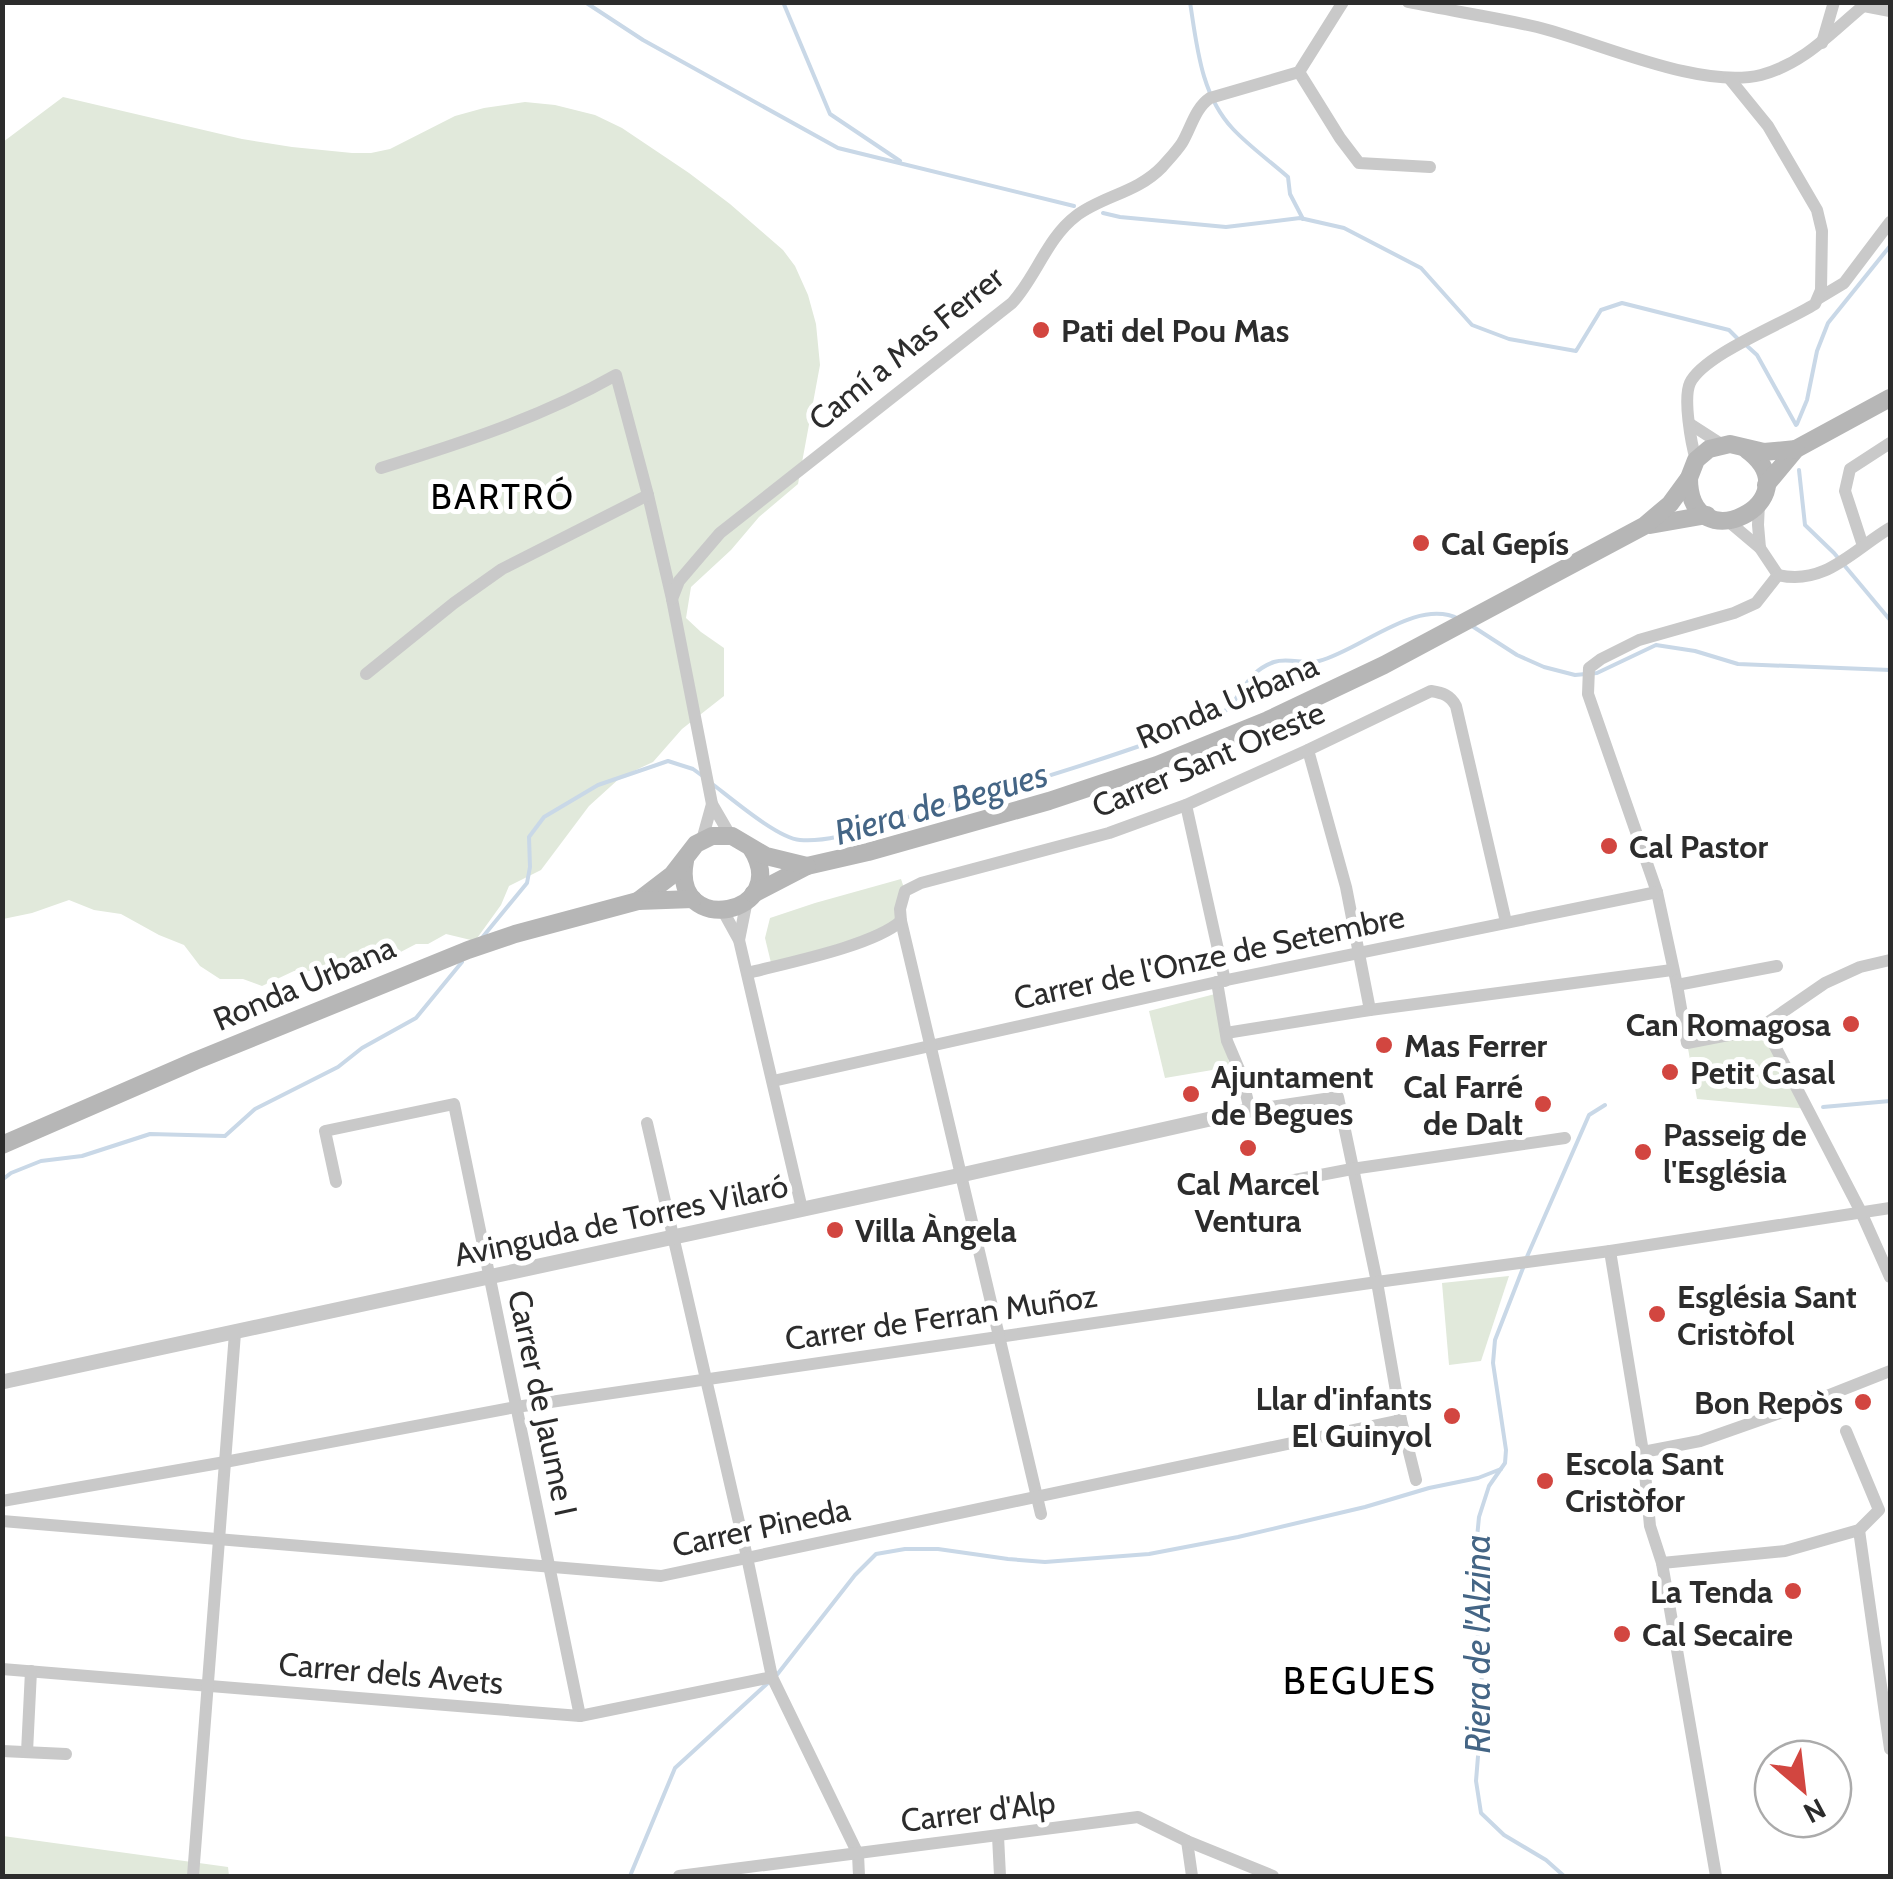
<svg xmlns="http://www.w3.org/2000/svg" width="1893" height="1879" font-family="Cabin,sans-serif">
	<rect width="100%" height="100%" fill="#fff"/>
	<g fill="#e1e9db">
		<polygon points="63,97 242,139 292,147 352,153 371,153 390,149 455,116 484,108 525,102 555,105 595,115 622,128 689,173 730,204 783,250 795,266 808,295 816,324 820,365 798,484 759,517 731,550 691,587 686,618 701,632 724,648 724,696 682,729 653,762 621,777 589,806 541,870 509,886 501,905 475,941 446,934 428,944 416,944 391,957 357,957 334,962 313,971 294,971 262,986 243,979 220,979 200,966 184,945 159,935 121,914 94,910 69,900 32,913 3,919 3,142"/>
		<polygon points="901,879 905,891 892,929 772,967 765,938 770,918 815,903"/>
		<polygon points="1215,994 1230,1067 1165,1078 1149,1011"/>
		<polygon points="1768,1028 1809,1109 1697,1099 1687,1043"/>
		<polygon points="1509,1276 1481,1361 1449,1365 1442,1283"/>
		<polygon points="3,1836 228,1867 229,1876 3,1876"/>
	</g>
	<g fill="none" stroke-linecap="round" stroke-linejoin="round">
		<g stroke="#c9d8e7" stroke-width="4">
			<polyline points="585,2 643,40 838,148 1074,206"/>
			<polyline points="783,2 830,114 900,161"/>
			<path d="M1190 2C1197 47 1201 95 1233 129 1250 147 1270 161 1288 177L1290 194 1303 219"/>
			<polyline points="1103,213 1120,217 1226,227 1300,218 1344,228 1421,268 1472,325 1509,339 1576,351 1601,310 1622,303 1729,330 1738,339"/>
			<polyline points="1746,345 1757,355 1796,425"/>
			<polyline points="1797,424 1807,400 1817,351 1828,323 1890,246"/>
			<polyline points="1799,470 1805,525 1834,553 1890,620"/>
			<polyline points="1472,626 1517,655 1544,667 1575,675 1597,673 1656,645 1695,651 1738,664 1890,670"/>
			<path d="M711 783C731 798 777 838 800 840 832 843 873 826 904 818 987 795 1069 771 1151 742 1170 735 1204 725 1221 714 1243 699 1243 673 1274 662 1288 657 1305 665 1319 661 1361 650 1417 597 1459 619"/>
			<polyline points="481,939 527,883 530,867 529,837 544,817 598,785 668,761 693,769 704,777"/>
			<polyline points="1823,1107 1890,1101"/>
			<polyline points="2,1180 11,1173 41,1161 82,1156 150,1134 225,1136 255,1109 338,1067 362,1048 416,1018 462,962"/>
			<polyline points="1526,1259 1589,1115 1605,1105"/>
			<polyline points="1523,1268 1495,1340 1493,1363 1506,1450 1505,1463 1489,1486 1479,1517 1473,1579 1483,1695 1476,1781 1481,1813 1504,1835 1546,1860 1564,1876"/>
			<polyline points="776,1676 855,1575 876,1554 905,1549 938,1549 1008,1559 1045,1562 1149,1554 1238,1537 1365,1507 1429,1488 1478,1478 1501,1469"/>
			<polyline points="630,1876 675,1768 769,1682"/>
		</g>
		<g stroke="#c9c9c9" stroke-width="12">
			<path d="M1408 2C1451 11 1494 17 1537 27 1598 42 1700 90 1761 75 1806 63 1833 30 1868 2"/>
			<polyline points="1864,6 1890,11"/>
			<polyline points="1822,43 1834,2"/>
			<polyline points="1299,72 1340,138 1359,163 1430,167"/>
			<polyline points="1819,298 1844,283 1890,222"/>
			<polyline points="1690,424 1721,444"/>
			<path d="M1696 460C1691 443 1683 398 1690 383 1704 354 1785 323 1815 304L1821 290 1822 231 1817 210 1768 126 1729 78"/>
			<path d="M381 468C462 443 542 417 616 375L648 495 672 599 712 804 730 835"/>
			<polyline points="1759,503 1758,525 1760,548"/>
			<polyline points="1728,521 1760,548 1778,575"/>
			<polyline points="1863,546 1845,491 1850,469 1890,443"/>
			<polyline points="1778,575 1756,603 1734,613 1639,640 1601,659 1589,668 1588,694 1657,892 1677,985 1687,1043 1749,1031 1764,1025 1825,983 1860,967 1890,960"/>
			<path d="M1778 575C1825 586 1853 550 1890 528"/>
			<path d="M672 599 679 581 720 533 1012 303C1036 277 1047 238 1076 216 1102 196 1137 193 1162 167 1169 159 1176 152 1182 143 1191 128 1195 108 1210 98L1299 72 1343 2"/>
			<polyline points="366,674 454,603 502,569 648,495"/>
			<polyline points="1308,750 1346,887 1370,1010"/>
			<polyline points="1186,805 1225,981"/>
			<polyline points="702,840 712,804"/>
			<polyline points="723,911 739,940 802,1209"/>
			<polyline points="739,940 747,900"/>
			<path d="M748 973C786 963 873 946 901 921"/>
			<polyline points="1217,982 1227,1041 1241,1074 1250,1110 1338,1097 1377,1282 1401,1420 1416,1480"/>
			<polyline points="1677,985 1777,966"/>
			<polyline points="1764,1025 1861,1212 1890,1277"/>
			<polyline points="1226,1033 1370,1010 1672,970"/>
			<polyline points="773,1081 1217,982 1657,892"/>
			<polyline points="647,1123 747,1557 772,1677 858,1854 859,1876"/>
			<polyline points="336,1182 325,1131 454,1104 580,1716"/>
			<polyline points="1252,1188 1352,1169 1565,1138"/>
			<polyline points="1610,1251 1643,1452 1650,1526 1662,1563 1716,1876"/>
			<polyline points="1643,1452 1700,1441 1814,1401 1890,1371"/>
			<polyline points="2,1501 225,1462 516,1407 1377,1282 1610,1251 1890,1208"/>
			<path d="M1041 1514 901 921 900 909 905 891 921 883 1109 833 1186 805 1308 750 1431 691C1443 693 1450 695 1456 706L1506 922"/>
			<polyline points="2,1521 661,1576 1401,1420"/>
			<polyline points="1859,1530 1890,1749"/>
			<polyline points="1662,1563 1785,1551 1859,1530 1879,1510 1846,1431"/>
			<polyline points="2,1669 580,1716 772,1677"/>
			<polyline points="2,1751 66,1754"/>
			<polyline points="27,1752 31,1671"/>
			<polyline points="998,1836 1000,1876"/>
			<polyline points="1187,1841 1192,1876"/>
			<polyline points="193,1876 235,1333"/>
			<polyline points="679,1876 1138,1817 1187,1841 1273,1876"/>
		</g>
		<polyline stroke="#c9c9c9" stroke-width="15" points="2,1382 961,1175 1250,1110"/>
		<g stroke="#b6b6b6" stroke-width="18">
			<path d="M1689 478C1689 565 1815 500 1747 450"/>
			<polyline points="1766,485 1796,449 1890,398"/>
			<polyline points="1650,525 1707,515"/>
			<path d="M685 861C670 939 794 915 751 848"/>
			<polyline points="753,894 807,866 868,852 1049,801 1157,765 1268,720 1384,665 1644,526 1670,504 1689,478 1696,460 1709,449 1730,444 1764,452 1796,449"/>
			<polyline points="638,901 672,875 696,844 712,836 732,836 766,856 807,866"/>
			<polyline points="2,1145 195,1061 468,950 515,934 638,901 693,899"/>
		</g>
	</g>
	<g fill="#d24640" stroke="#fff" stroke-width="4">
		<circle cx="1041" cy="330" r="10"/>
		<circle cx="1421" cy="543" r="10"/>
		<circle cx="1609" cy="846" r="10"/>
		<circle cx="1851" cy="1024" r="10"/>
		<circle cx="1384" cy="1045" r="10"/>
		<circle cx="1670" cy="1072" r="10"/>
		<circle cx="1191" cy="1094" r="10"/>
		<circle cx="1543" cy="1104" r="10"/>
		<circle cx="1248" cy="1148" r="10"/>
		<circle cx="1643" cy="1152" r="10"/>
		<circle cx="835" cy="1230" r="10"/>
		<circle cx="1657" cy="1314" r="10"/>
		<circle cx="1863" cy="1402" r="10"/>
		<circle cx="1452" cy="1416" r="10"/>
		<circle cx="1545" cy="1481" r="10"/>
		<circle cx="1793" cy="1591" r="10"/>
		<circle cx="1622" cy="1634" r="10"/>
	</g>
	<g text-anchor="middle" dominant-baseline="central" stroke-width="10" stroke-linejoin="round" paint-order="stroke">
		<g font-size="32" font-weight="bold" fill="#2c2c2c" stroke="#fff" text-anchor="start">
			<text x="1061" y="330">Pati del Pou Mas</text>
			<text x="1441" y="543">Cal Gepís</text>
			<text x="1629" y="846">Cal Pastor</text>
			<text x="1831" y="1024" text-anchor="end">Can Romagosa</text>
			<text x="1404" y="1045">Mas Ferrer</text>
			<text x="1690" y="1072">Petit Casal</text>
			<text x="1211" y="1076">Ajuntament<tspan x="1211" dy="37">de Begues</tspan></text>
			<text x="1523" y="1086" text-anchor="end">Cal Farré<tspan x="1523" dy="37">de Dalt</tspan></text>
			<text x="1663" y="1134">Passeig de<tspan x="1663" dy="37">l'Església</tspan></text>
			<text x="1248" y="1183" text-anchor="middle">Cal Marcel<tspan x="1248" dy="37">Ventura</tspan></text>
			<text x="855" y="1230">Villa Àngela</text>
			<text x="1677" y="1296">Església Sant<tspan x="1677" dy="37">Cristòfol</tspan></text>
			<text x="1432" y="1398" text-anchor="end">Llar d'infants<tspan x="1432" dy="37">El Guinyol</tspan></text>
			<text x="1843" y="1402" text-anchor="end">Bon Repòs</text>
			<text x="1565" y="1463">Escola Sant<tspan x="1565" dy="37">Cristòfor</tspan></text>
			<text x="1773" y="1591" text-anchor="end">La Tenda</text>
			<text x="1642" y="1634">Cal Secaire</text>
		</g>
		<g font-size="32" fill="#2c2c2c" stroke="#fff">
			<text transform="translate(906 348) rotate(-39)">Camí a Mas Ferrer</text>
			<text transform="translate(1227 701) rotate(-23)">Ronda Urbana</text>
			<text transform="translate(1208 759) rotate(-23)">Carrer Sant Oreste</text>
			<text transform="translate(1209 957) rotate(-12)">Carrer de l'Onze de Setembre</text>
			<text transform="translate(304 983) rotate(-23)">Ronda Urbana</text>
			<text transform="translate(621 1220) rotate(-12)">Avinguda de Torres Vilaró</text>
			<text transform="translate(941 1317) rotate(-8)">Carrer de Ferran Muñoz</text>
			<text transform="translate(543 1403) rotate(78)">Carrer de Jaume I</text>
			<text transform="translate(761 1527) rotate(-12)">Carrer Pineda</text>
			<text transform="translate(391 1673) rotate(5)">Carrer dels Avets</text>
			<text transform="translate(978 1811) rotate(-7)">Carrer d'Alp</text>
		</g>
		<g font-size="35" letter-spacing="2.5" fill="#000" stroke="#fff">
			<text x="503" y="496">BARTRÓ</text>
		</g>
		<g font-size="35" font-style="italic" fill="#446585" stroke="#fff">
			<text transform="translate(941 803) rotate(-16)">Riera de Begues</text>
			<text transform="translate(1477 1644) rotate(-90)">Riera de l'Alzina</text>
		</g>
		<g font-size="38" letter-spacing="2.5" fill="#000" stroke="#fff">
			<text x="1360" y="1680">BEGUES</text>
		</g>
	</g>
	<rect width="1893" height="1879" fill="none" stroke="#2c2c2c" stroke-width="10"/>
	<g transform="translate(1803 1789) rotate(152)"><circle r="48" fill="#ffffff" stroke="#ababab" stroke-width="2.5"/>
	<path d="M0-8L18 38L0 25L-18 38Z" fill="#d24640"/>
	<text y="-15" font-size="28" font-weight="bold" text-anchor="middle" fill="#2c2c2c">N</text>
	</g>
</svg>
